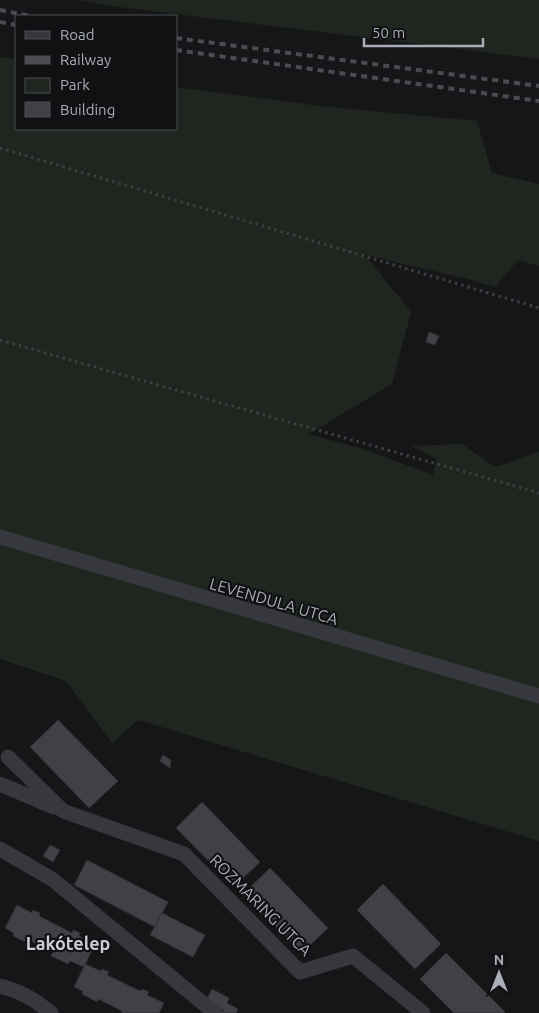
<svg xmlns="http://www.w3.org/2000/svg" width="539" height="1013" font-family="Ubuntu,sans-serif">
	<rect width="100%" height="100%" fill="#161618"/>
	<g fill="#1e261f">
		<polygon points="77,0 539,0 539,59 119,7"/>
		<polygon points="0,57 16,60 16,129 176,129 176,87 320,106 477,121 492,173 539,184 539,266 518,260 495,287 468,279 365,255 411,312 392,384 309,434 363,449 433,475 436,458 411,446 462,444 495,467 539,452 539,841 138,720 112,743 66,681 0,659"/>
	</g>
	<g fill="#404145" stroke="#303034">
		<polygon points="429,332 439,336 435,345 426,342"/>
		<polygon points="58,720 118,781 89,808 30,747"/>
		<polygon points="163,755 171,760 170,768 160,761"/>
		<polygon points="202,802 260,862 234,887 176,828"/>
		<polygon points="50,845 60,850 53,862 43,856"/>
		<polygon points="87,860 168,902 155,927 74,885"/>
		<polygon points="270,868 328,928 302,953 243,894"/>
		<polygon points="383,884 441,944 415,969 357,910"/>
		<polygon points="17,905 32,913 33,910 40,913 39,916 72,933 73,930 80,933 79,936 95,944 84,967 70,961 68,964 51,956 53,952 29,940 28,943 13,936 14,933 5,928"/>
		<polygon points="162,913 205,935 193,957 150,935"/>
		<polygon points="446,953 505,1012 504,1013 454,1013 420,979"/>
		<polygon points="85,964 101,971 102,969 109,972 107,975 140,991 142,989 149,992 147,995 164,1003 159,1013 121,1013 122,1011 98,999 97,1002 82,994 83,991 74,987"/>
		<polygon points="212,989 229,998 227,1003 238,1009 236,1013 222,1013 224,1010 206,1001"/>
	</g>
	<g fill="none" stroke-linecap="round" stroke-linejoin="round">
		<g stroke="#3d3f44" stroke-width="3" stroke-dasharray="2.5 4" stroke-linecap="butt">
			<polyline points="0,148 539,308"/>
			<polyline points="0,340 539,493"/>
		</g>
		<g stroke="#37383d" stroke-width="15">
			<polyline points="0,537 539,696"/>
			<polyline points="8,757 63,811 184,854 300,972 353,956 423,1013"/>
			<polyline points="0,784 54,807"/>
			<polyline points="0,849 52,879 215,1013"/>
			<path d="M0 986C21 991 35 1000 51 1013"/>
		</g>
		<g stroke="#4a4c52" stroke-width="4" stroke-dasharray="6 5" stroke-linecap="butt">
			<polyline points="0,10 30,16"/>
			<polyline points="0,22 16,25"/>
			<polyline points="176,38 539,86"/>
			<polyline points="176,50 539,101"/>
		</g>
	</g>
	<g text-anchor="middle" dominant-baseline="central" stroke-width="4.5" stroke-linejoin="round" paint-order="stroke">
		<g font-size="16" fill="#a8adb8" stroke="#111113">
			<text transform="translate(274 601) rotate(16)">LEVENDULA UTCA</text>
			<text transform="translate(261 905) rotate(45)">ROZMARING UTCA</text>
		</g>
		<g font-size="18" font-weight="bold" fill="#c9ccd4" stroke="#111113">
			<text x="68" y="943">Lakótelep</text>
		</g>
	</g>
	<rect x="15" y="15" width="162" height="115" fill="#111113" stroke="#4d4f55"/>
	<rect x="25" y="31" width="25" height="8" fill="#37383d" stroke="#4d4f55"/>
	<text x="60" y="40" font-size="15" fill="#a8adb8">Road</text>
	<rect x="25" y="56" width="25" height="8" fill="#4a4c52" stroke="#4d4f55"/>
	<text x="60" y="65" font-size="15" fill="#a8adb8">Railway</text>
	<rect x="25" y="78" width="25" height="15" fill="#1e261f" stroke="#4d4f55"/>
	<text x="60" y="90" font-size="15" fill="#a8adb8">Park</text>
	<rect x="25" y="102" width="25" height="15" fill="#404145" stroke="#4d4f55"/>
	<text x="60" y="115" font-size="15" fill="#a8adb8">Building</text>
	<g transform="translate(499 973)" stroke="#111113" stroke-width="4" paint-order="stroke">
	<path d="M0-4L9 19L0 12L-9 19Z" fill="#a8adb8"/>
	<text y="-8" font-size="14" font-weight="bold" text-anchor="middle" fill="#a8adb8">N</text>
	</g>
	<path d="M364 38v8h119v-8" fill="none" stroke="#a8adb8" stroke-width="2.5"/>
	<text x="372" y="38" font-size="15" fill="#a8adb8" stroke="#111113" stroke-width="4" paint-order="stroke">50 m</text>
</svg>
